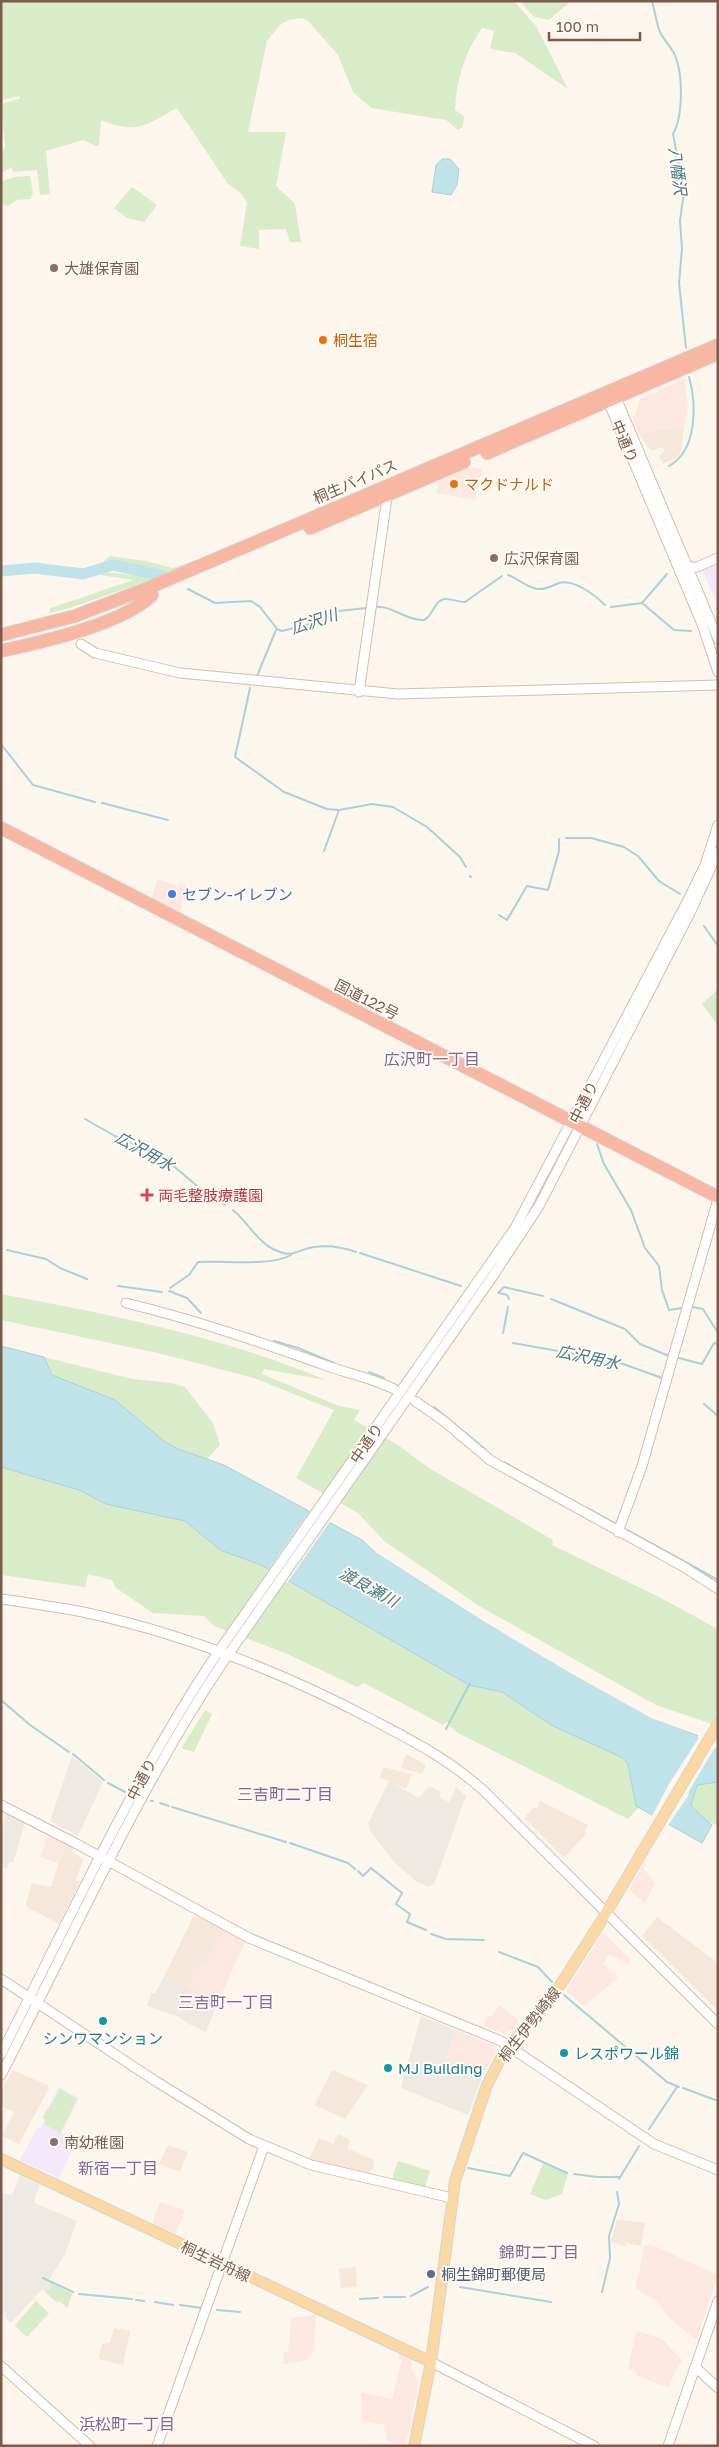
<svg xmlns="http://www.w3.org/2000/svg" width="719" height="2447" font-family="'Golos Text','Noto Sans JP',sans-serif">
	<rect width="100%" height="100%" fill="#fdf6ec"/>
	<g fill="#f5e8da">
		<polygon points="674,428 684,429 681,451 678,457 663,464 659,456 664,451 663,447 651,451 640,435 651,431"/>
		<polygon points="406,1754 426,1765 422,1774 401,1768"/>
		<polygon points="383,1767 412,1774 406,1789 380,1777"/>
		<polygon points="541,1801 588,1825 584,1832 586,1834 564,1858 524,1818 534,1807 537,1808"/>
		<polygon points="65,1844 73,1848 72,1851 83,1860 76,1880 80,1881 59,1924 27,1907 26,1904 32,1883 51,1887"/>
		<polygon points="196,1916 225,1930 206,1965 201,1963 187,1989 164,1977 193,1917"/>
		<polygon points="657,1917 718,1963 718,2011 642,1936"/>
		<polygon points="12,2070 48,2085 49,2088 19,2144 2,2136 14,2112 1,2106 1,2092"/>
		<polygon points="332,2070 368,2085 345,2119 314,2105"/>
		<polygon points="338,2134 350,2140 347,2148 374,2160 373,2168 368,2173 308,2161 319,2138 333,2144"/>
		<polygon points="168,2145 188,2152 180,2172 159,2164"/>
		<polygon points="617,2219 645,2223 641,2246 626,2243 625,2247 611,2242"/>
		<polygon points="356,2267 357,2287 341,2288 339,2269"/>
		<polygon points="114,2328 130,2331 123,2365 101,2360 99,2357 102,2344 110,2343"/>
	</g>
	<g fill="#fde8e0">
		<polygon points="684,379 688,403 684,429 673,428 651,431 640,435 633,421 640,399"/>
		<polygon points="471,467 482,469 475,500 436,493 440,480"/>
		<polygon points="158,879 179,886 186,884 180,916 151,899"/>
		<polygon points="48,1835 65,1844 58,1863 40,1857"/>
		<polygon points="642,1867 655,1883 645,1903 629,1890"/>
		<polygon points="225,1930 245,1942 218,2002 187,1989 201,1962 206,1964"/>
		<polygon points="603,1932 631,1960 628,1965 609,1954 603,1964 618,1978 584,2006 566,1991"/>
		<polygon points="500,2005 519,2021 511,2031 502,2033 483,2025 488,2016 491,2017"/>
		<polygon points="456,2030 495,2046 496,2051 483,2074 445,2060"/>
		<polygon points="160,2202 185,2210 175,2235 152,2224"/>
		<polygon points="650,2244 718,2275 696,2340 666,2315 665,2311 655,2300 636,2288 644,2246"/>
		<polygon points="316,2315 314,2350 306,2360 283,2364 284,2352 288,2352 291,2318"/>
		<polygon points="638,2331 662,2339 683,2361 678,2366 668,2388 638,2376 635,2371 628,2369 636,2332"/>
		<polygon points="400,2353 411,2359 412,2370 419,2382 406,2444 386,2441 387,2433 384,2432 385,2425 362,2421 361,2392 392,2399 402,2360 398,2359"/>
	</g>
	<g fill="#efe9e4">
		<polygon points="72,1756 103,1782 78,1836 50,1821"/>
		<polygon points="389,1781 419,1798 429,1786 441,1792 439,1797 449,1802 456,1787 466,1796 434,1884 429,1887 417,1882 395,1863 371,1832 368,1824"/>
		<polygon points="6,1812 25,1822 13,1863 9,1862 7,1869 1,1867 1,1831"/>
		<polygon points="164,1977 218,2002 206,2032 187,2023 177,2016 147,2006 151,1993 155,1993"/>
		<polygon points="421,2016 456,2030 445,2060 483,2074 468,2115 401,2088"/>
		<polygon points="20,2175 40,2185 34,2200 35,2203 77,2221 65,2254 48,2282 72,2294 67,2308 60,2301 58,2303 42,2289 12,2322 10,2322 1,2314 1,2193 12,2195"/>
	</g>
	<g fill="#f3e8fa">
		<polygon points="718,563 718,606 702,570"/>
		<polygon points="59,2087 79,2098 62,2133 77,2140 59,2178 20,2160 38,2127 41,2128 45,2120 42,2118"/>
	</g>
	<g fill="#d8ecc9">
		<path d="M1 1H514L536 26 568 89 515 53 490 49 494 31 482 28C465 52 456 80 455 110L464 116 463 127 458 130 446 120 371 108 353 92 338 55 308 21 302 18 289 20 280 25 267 41 248 132H286L276 186 295 204 301 242H290L286 229 259 230V249L240 246 247 203 242 194 228 184 177 108C146 125 137 135 101 120L99 145 96 146 83 140 46 151 50 194 40 195 37 170 14 172 11 167 1 173V157L5 146 1 104 19 99 20 96 1 100Z"/>
		<polygon points="520,1 571,1 549,20 534,17"/>
		<polygon points="30,176 33,194 30,199 17,200 8,206 1,205 1,182 13,177"/>
		<polygon points="132,187 157,205 144,222 127,218 114,208"/>
		<polygon points="214,554 153,579 70,608 49,613 51,608 133,580 47,567 155,577 163,573 115,562 104,565 102,563 110,556 146,561 173,568"/>
		<polygon points="718,989 718,1026 702,1004"/>
		<path d="M1 1294C113 1315 220 1336 326 1380L264 1369 262 1374 339 1406 360 1410 354 1420 398 1445 429 1468 553 1540 552 1545 659 1597 718 1629V1726L656 1705 479 1606 384 1541 358 1513 296 1478 334 1410 254 1378 162 1354 1 1320Z"/>
		<polygon points="44,1357 132,1379 172,1383 185,1387 213,1423 220,1445 207,1459 178,1449 164,1441 115,1400 52,1375"/>
		<polygon points="1,1467 79,1490 106,1504 185,1521 220,1550 261,1565 469,1685 502,1692 551,1725 623,1758 628,1764 636,1805 639,1807 628,1819 458,1733 449,1726 451,1724 447,1722 443,1725 364,1683 357,1687 285,1653 214,1626 204,1616 153,1613 116,1588 112,1580 88,1574 85,1587 1,1575"/>
		<polygon points="205,1710 212,1714 194,1752 183,1749 182,1747"/>
		<polygon points="714,1781 718,1782 718,1826 704,1819 691,1806 697,1785"/>
		<polygon points="60,2089 77,2099 60,2133 44,2124 46,2120 43,2118"/>
		<polygon points="398,2161 430,2171 424,2190 391,2182"/>
		<polygon points="543,2164 568,2174 562,2194 546,2200 530,2194"/>
		<polygon points="50,2282 72,2294 67,2308 60,2301 58,2303 46,2293 51,2287"/>
		<polygon points="36,2301 49,2313 27,2337 15,2326 16,2324"/>
	</g>
	<g fill="#bfe3e8" stroke="#a5d3da">
		<polygon points="442,159 450,159 459,169 457,185 451,195 432,192 436,165"/>
		<polygon points="1,1346 44,1357 52,1375 115,1400 164,1441 178,1449 224,1465 362,1540 375,1552 483,1621 639,1711 718,1744 718,1782 697,1785 691,1806 712,1825 702,1843 636,1806 628,1764 623,1758 551,1725 502,1692 469,1685 261,1565 220,1550 185,1521 106,1504 79,1490 1,1467"/>
	</g>
	<g fill="#fdf6ec">
		<polygon points="311,1509 331,1520 287,1583 267,1572"/>
		<polygon points="377,1550 484,1619 640,1709 718,1741 717,1747 714,1749 689,1791 688,1796 667,1827 651,1818 669,1784 698,1739 698,1735 651,1718 567,1671 483,1621 375,1552"/>
	</g>
	<g fill="none" stroke-linecap="round" stroke-linejoin="round">
		<g stroke="#a5d3da" stroke-width="2">
			<path d="M652 1C655 11 656 22 660 32 664 41 673 48 676 58 683 77 683 117 673 134L684 192 680 221 682 249 679 283 686 348"/>
			<path d="M669 466C697 451 697 405 689 377"/>
			<path d="M508 575C519 579 526 587 537 589 547 590 551 586 559 583 574 579 595 595 605 605"/>
			<polyline points="188,589 215,603 251,601 260,607 277,629 282,631 318,622 339,611 366,608"/>
			<polyline points="642,603 674,630 691,631"/>
			<polyline points="642,603 667,574"/>
			<path d="M375 607C392 605 406 621 424 620 433 616 434 601 444 599 450 598 458 602 465 602L502 576"/>
			<polyline points="611,607 642,603"/>
			<polyline points="257,676 276,630"/>
			<polyline points="250,688 235,757 284,792 327,809 339,810 372,804 393,807 427,827 460,857 466,867"/>
			<polyline points="1,744 33,785 95,802"/>
			<polyline points="102,803 168,820"/>
			<polyline points="566,838 591,838 624,847 638,856 659,881 680,894"/>
			<polyline points="324,851 339,810"/>
			<polyline points="470,876 471,877"/>
			<polyline points="499,915 507,920 527,886 548,890 559,851 559,839"/>
			<polyline points="704,926 718,946"/>
			<polyline points="85,1119 115,1136 163,1157 197,1186 225,1205"/>
			<polyline points="597,1144 604,1164 631,1210 645,1248 659,1266 662,1290 669,1310 683,1308"/>
			<path d="M233 1210C247 1221 256 1240 271 1248 294 1260 294 1250 314 1247 329 1245 342 1247 356 1252"/>
			<polyline points="1,1249 2,1249"/>
			<polyline points="7,1250 46,1259 60,1268 87,1279"/>
			<polyline points="360,1253 461,1286"/>
			<polyline points="118,1286 162,1292"/>
			<path d="M170 1288 189 1275 198 1262C223 1260 270 1267 291 1255"/>
			<polyline points="169,1291 187,1298 201,1313"/>
			<polyline points="498,1293 504,1287 543,1296"/>
			<polyline points="499,1293 507,1295 509,1299"/>
			<polyline points="551,1299 625,1329 640,1344 669,1356"/>
			<polyline points="692,1307 703,1309 718,1333"/>
			<polyline points="503,1333 508,1307"/>
			<polyline points="274,1341 298,1348 334,1363"/>
			<polyline points="513,1343 615,1361 662,1378"/>
			<polyline points="679,1358 702,1364 714,1343 718,1344"/>
			<polyline points="369,1372 384,1378"/>
			<polyline points="704,1404 718,1416"/>
			<polyline points="434,1407 485,1449"/>
			<polyline points="504,1462 525,1474"/>
			<polyline points="527,1475 584,1507"/>
			<polyline points="587,1508 616,1524"/>
			<polyline points="627,1530 718,1580"/>
			<polyline points="1,1700 30,1725 69,1752"/>
			<polyline points="446,1729 470,1683"/>
			<polyline points="73,1754 104,1780"/>
			<polyline points="108,1783 125,1792"/>
			<polyline points="151,1801 153,1801"/>
			<polyline points="160,1803 169,1806"/>
			<polyline points="172,1807 286,1842"/>
			<polyline points="290,1843 348,1863 355,1869"/>
			<polyline points="358,1871 363,1876 371,1868 402,1893 396,1904 410,1914 407,1922 426,1930"/>
			<polyline points="431,1934 446,1939 484,1940"/>
			<polyline points="499,1952 538,1967 552,1982"/>
			<polyline points="564,1995 629,2050"/>
			<polyline points="635,2055 667,2082 679,2087"/>
			<polyline points="683,2088 718,2101"/>
			<polyline points="649,2129 677,2087"/>
			<polyline points="468,2168 510,2176 523,2153 567,2173"/>
			<polyline points="574,2174 597,2177 620,2177"/>
			<polyline points="619,2179 639,2146"/>
			<polyline points="43,2278 73,2292"/>
			<polyline points="460,2287 551,2302"/>
			<polyline points="602,2292 610,2258 609,2236 619,2204 617,2192"/>
			<polyline points="79,2294 132,2299"/>
			<polyline points="411,2296 428,2287"/>
			<polyline points="384,2297 405,2297"/>
			<polyline points="360,2299 378,2298"/>
			<polyline points="136,2300 144,2301"/>
			<polyline points="155,2302 173,2305"/>
			<polyline points="180,2305 202,2308"/>
			<polyline points="217,2310 240,2312"/>
		</g>
		<polyline stroke="#bfe3e8" stroke-width="11" points="1,571 35,568 83,574 113,565 160,575"/>
		<defs>
			<g id="minor">
				<polyline points="613,394 620,407 718,639"/>
				<polyline points="609,396 608,401 702,624 718,672"/>
				<polyline points="684,567 697,567 718,558"/>
				<polyline points="81,644 95,653 180,673 398,694 718,685"/>
				<polyline points="359,692 388,491"/>
				<path d="M126 1303C192 1319 255 1340 319 1363 344 1373 370 1377 394 1389"/>
				<polyline points="415,1401 445,1422 490,1460 684,1567 718,1589"/>
				<polyline points="618,1532 642,1466 718,1199"/>
				<path d="M1 1599C29 1603 56 1607 83 1612 185 1634 282 1672 373 1720 413 1741 450 1760 484 1791L718 2024"/>
				<polyline points="1,1805 77,1844 249,1938 501,2041 654,2144 718,2170"/>
				<polyline points="1,1979 157,2082 249,2139 311,2165 452,2198"/>
				<path d="M1 2054C69 1920 131 1783 214 1658L515 1228 688 900 705 865 718 825"/>
				<path d="M1 2075C73 1936 136 1792 223 1662L493 1276 539 1206 690 913 718 852"/>
				<polyline points="431,2362 594,2446"/>
				<polyline points="1,2366 90,2446"/>
				<polyline points="695,2367 718,2388"/>
				<polyline points="157,2446 264,2146"/>
				<polyline points="668,2446 718,2301"/>
			</g>
			<g id="major">
				<polyline points="1,2159 431,2362"/>
				<polyline points="414,2446 431,2362 455,2181 487,2085 502,2056 561,1984 600,1923 718,1724"/>
			</g>
			<g id="highway">
				<polyline points="487,453 717,354"/>
				<polyline points="310,528 464,462"/>
				<polyline points="1,635 75,616 148,588 718,345"/>
				<path d="M1 651C42 642 123 624 152 595"/>
				<polyline points="1,828 718,1197"/>
			</g>
		</defs>
		<use href="#minor" stroke="#d1beb0" stroke-width="11"/>
		<use href="#major" stroke="#dad1cd" stroke-width="12"/>
		<use href="#highway" stroke="#dad1cd" stroke-width="14"/>
		<use href="#minor" stroke="#fff" stroke-width="9"/>
		<use href="#major" stroke="#fbd9a5" stroke-width="10"/>
		<use href="#highway" stroke="#f7b7a3" stroke-width="12"/>
	</g>
	<g fill="#8d6e63" stroke="#fffaf3" stroke-width="2">
		<circle cx="54" cy="268" r="5"/>
		<circle cx="494" cy="558" r="5"/>
		<circle cx="54" cy="2142" r="5"/>
	</g>
	<g fill="#e8710a" stroke="#fffaf3" stroke-width="2">
		<circle cx="323" cy="340" r="5"/>
		<circle cx="454" cy="484" r="5"/>
	</g>
	<circle fill="#3f7fe0" stroke="#fffaf3" stroke-width="2" cx="172" cy="894" r="5"/>
	<path fill="#e0444e" stroke="#fffaf3" stroke-width="2" d="M144.5 1187.5h5v5h5v5h-5v5h-5v-5h-5v-5h5z"/>
	<g fill="#0f9aa8" stroke="#fffaf3" stroke-width="2">
		<circle cx="103" cy="2021" r="5"/>
		<circle cx="564" cy="2053" r="5"/>
		<circle cx="388" cy="2068" r="5"/>
	</g>
	<circle fill="#5c6f8a" stroke="#fffaf3" stroke-width="2" cx="431" cy="2274" r="5"/>
	<g text-anchor="middle" dominant-baseline="central" stroke-width="4" stroke-linejoin="round" paint-order="stroke">
		<g font-size="15" fill="#785e54" stroke="#fffaf3" text-anchor="start">
			<text x="64" y="268">大雄保育園</text>
			<text x="504" y="558">広沢保育園</text>
			<text x="64" y="2142">南幼稚園</text>
		</g>
		<g font-size="15" fill="#c56008" stroke="#fffaf3" text-anchor="start">
			<text x="333" y="340">桐生宿</text>
			<text x="464" y="484">マクドナルド</text>
		</g>
		<g font-size="15" fill="#7a5c4d" stroke="#fffaf3">
			<text transform="translate(625 441) rotate(67)">中通り</text>
			<text transform="translate(355 481) rotate(-23)">桐生バイパス</text>
			<text transform="translate(367 999) rotate(27)">国道122号</text>
			<text transform="translate(583 1102) rotate(-63)">中通り</text>
			<text transform="translate(366 1443) rotate(-55)">中通り</text>
			<text transform="translate(141 1779) rotate(-62)">中通り</text>
			<text transform="translate(529 2024) rotate(-52)">桐生伊勢崎線</text>
			<text transform="translate(216 2261) rotate(25)">桐生岩舟線</text>
		</g>
		<g font-size="15" fill="#366cbe" stroke="#fffaf3" text-anchor="start">
			<text x="182" y="894">セブン-イレブン</text>
		</g>
		<g font-size="15" fill="#be3a42" stroke="#fffaf3" text-anchor="start">
			<text x="158" y="1195">両毛整肢療護園</text>
		</g>
		<g font-size="15" fill="#0d838f" stroke="#fffaf3" text-anchor="start">
			<text x="103" y="2038" text-anchor="middle">シンワマンション</text>
			<text x="574" y="2053">レスポワール錦</text>
			<text x="398" y="2068">MJ Building</text>
		</g>
		<g font-size="15" fill="#4e5e75" stroke="#fffaf3" text-anchor="start">
			<text x="441" y="2274">桐生錦町郵便局</text>
		</g>
		<g font-size="16" font-style="italic" fill="#437c86" stroke="#fffaf3">
			<text transform="translate(678 171) rotate(83)">八幡沢</text>
			<text transform="translate(314 621) rotate(-18)">広沢川</text>
			<text transform="translate(145 1151) rotate(29)">広沢用水</text>
			<text transform="translate(588 1357) rotate(12)">広沢用水</text>
			<text transform="translate(369 1587) rotate(29)">渡良瀬川</text>
		</g>
		<g font-size="16" fill="#846695" stroke="#fffaf3">
			<text x="432" y="1059">広沢町一丁目</text>
			<text x="285" y="1794">三吉町二丁目</text>
			<text x="226" y="2002">三吉町一丁目</text>
			<text x="118" y="2168">新宿一丁目</text>
			<text x="539" y="2252">錦町二丁目</text>
			<text x="127" y="2424">浜松町一丁目</text>
		</g>
	</g>
	<rect width="719" height="2447" fill="none" stroke="#7a5c4d" stroke-width="5"/>
	<path d="M549 32v8h91v-8" fill="none" stroke="#7a5c4d" stroke-width="2.5"/>
	<text x="556" y="32" font-size="15" fill="#7a5c4d" stroke="#fffaf3" stroke-width="4" paint-order="stroke">100 m</text>
</svg>
